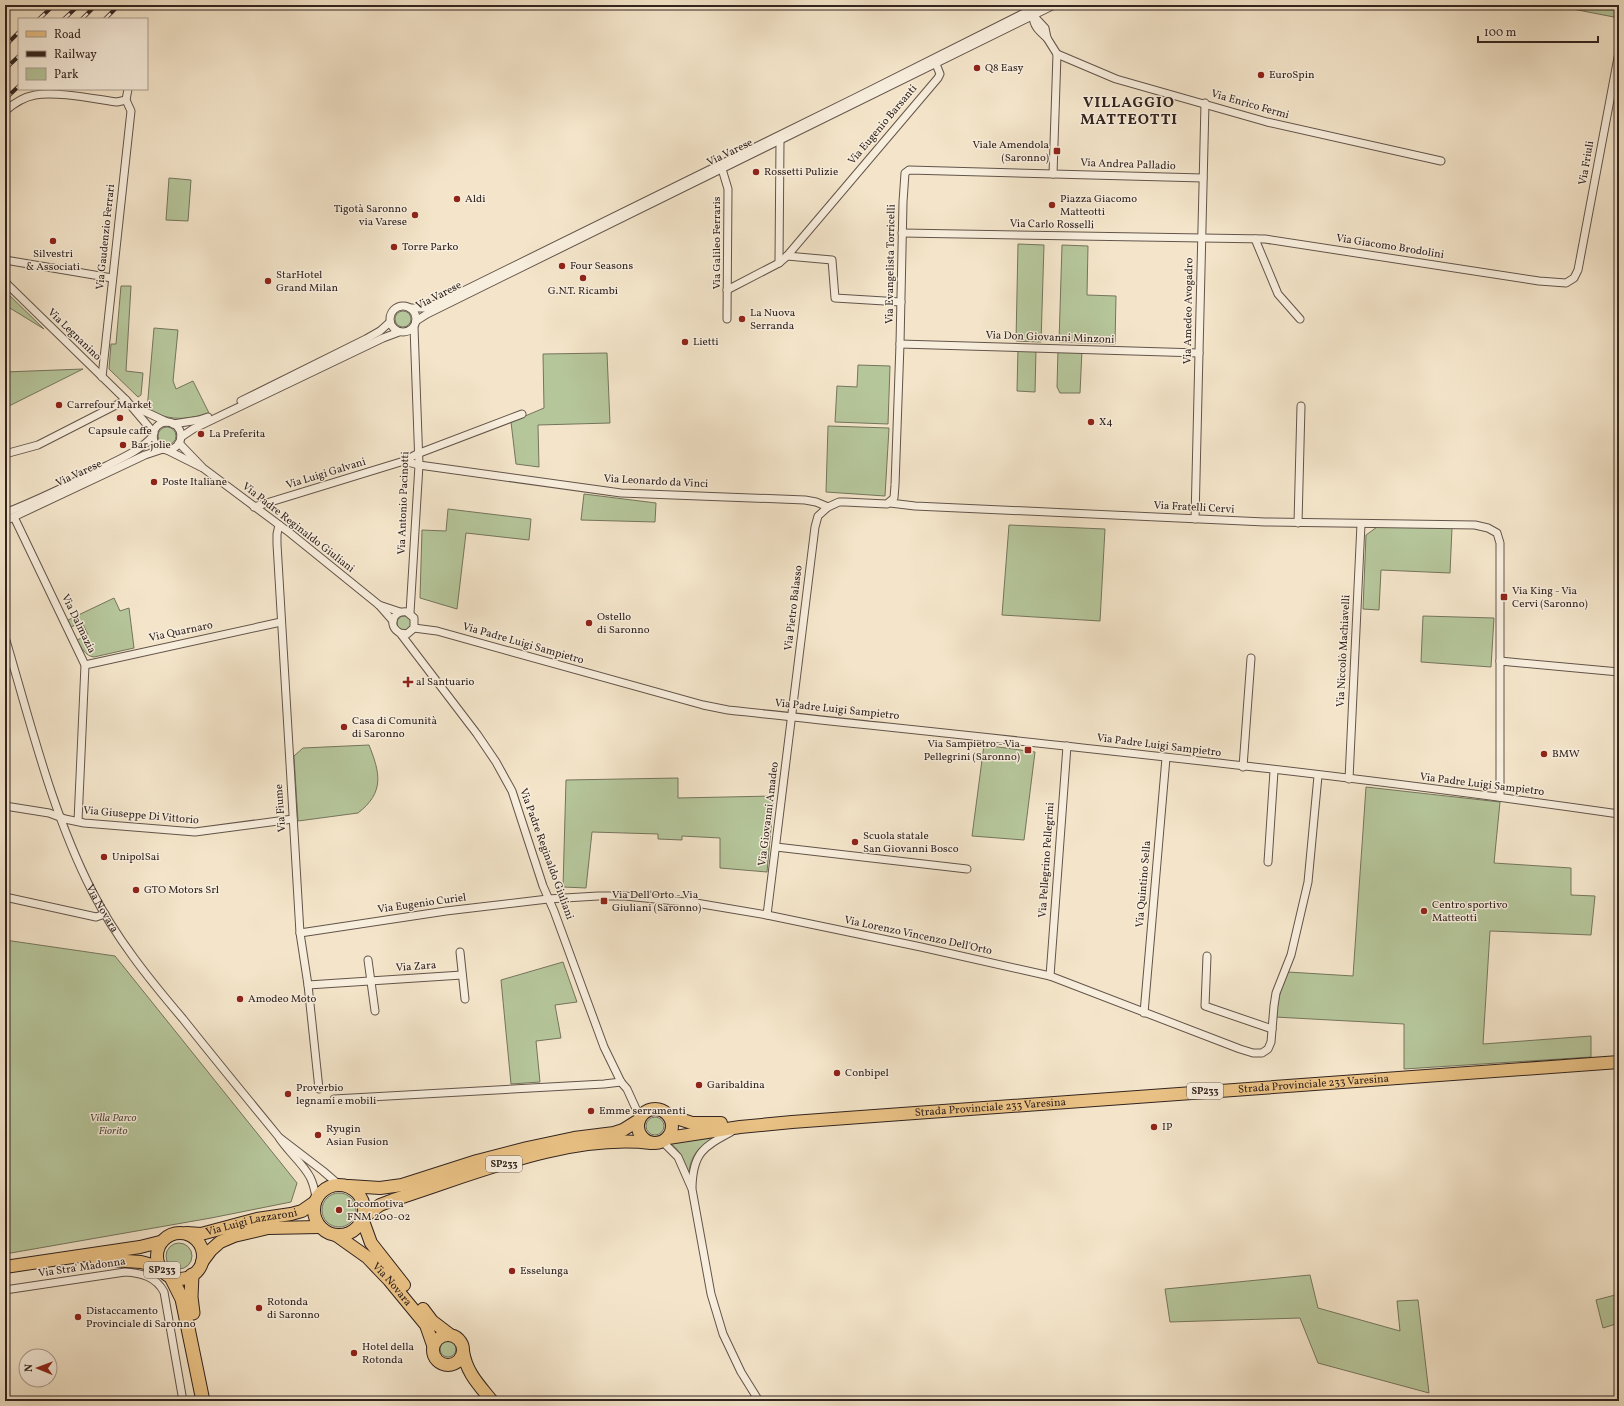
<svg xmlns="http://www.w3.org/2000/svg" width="1624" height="1406" font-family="Vollkorn,serif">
	<rect width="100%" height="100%" fill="#f4e5ca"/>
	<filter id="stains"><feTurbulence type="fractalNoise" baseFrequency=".005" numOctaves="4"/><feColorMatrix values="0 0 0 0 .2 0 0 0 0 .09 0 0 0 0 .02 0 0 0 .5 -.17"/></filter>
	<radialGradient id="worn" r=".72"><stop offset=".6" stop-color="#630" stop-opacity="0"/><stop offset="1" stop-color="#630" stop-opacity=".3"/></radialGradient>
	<g fill="#b6c69b" stroke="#74755d">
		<polygon points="1552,5 1619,5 1619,18"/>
		<polygon points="169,178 191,180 188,221 166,220"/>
		<polygon points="1018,244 1044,245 1041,342 1016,341"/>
		<polygon points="1062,245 1088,246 1087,295 1116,296 1115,344 1059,342"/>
		<polygon points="121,286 131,286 126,371 143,373 141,395 138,397 109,369 111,344 116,344"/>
		<polygon points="5,291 44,329 5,305"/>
		<circle cx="403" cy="319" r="8"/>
		<path d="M154 328 178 330 173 381 176 389 193 381 209 413C185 421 169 420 147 410Z"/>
		<polygon points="1018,348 1036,349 1035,392 1017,391"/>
		<polygon points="1058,349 1082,350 1080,393 1060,393 1057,387"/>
		<polygon points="607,353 610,423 538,425 539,467 516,464 511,422 544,408 543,354"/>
		<polygon points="858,365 890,366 888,424 835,422 837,386 857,387"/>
		<polygon points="83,369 5,408 5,372"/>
		<polygon points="828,426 889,428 885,496 826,492"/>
		<circle cx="167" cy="436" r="9"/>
		<polygon points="584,494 656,503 655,522 581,520"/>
		<polygon points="448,509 531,519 529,540 466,533 457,609 420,598 422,530 446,531"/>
		<polygon points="1009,525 1105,529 1100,621 1002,615"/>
		<polygon points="1377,527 1452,528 1450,573 1381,570 1379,610 1363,609 1366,535"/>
		<path d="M114 598 120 611 129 608 134 648 94 657C85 656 82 648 77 640L88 635 82 622 71 627 68 620Z"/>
		<polygon points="1423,616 1494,618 1491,667 1421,662"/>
		<circle cx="404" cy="623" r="7"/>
		<path d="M369 745C380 773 385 792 358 813L298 821 294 756 303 748Z"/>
		<polygon points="984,745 1035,752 1024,840 972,836"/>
		<polygon points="678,778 678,798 774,796 767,872 720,868 720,838 682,836 682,840 658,839 658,834 592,832 586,888 563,887 566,780"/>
		<polygon points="1366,787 1500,802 1494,863 1571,868 1571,895 1595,896 1591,935 1490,931 1483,1044 1591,1036 1591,1057 1404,1069 1404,1024 1275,1017 1281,989 1288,972 1353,976"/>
		<polygon points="5,940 115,956 297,1183 291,1202 211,1218 5,1254"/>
		<polygon points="563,962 577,1002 555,1005 561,1038 536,1041 540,1082 511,1084 501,980"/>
		<circle cx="655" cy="1126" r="9"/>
		<path d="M719 1135C703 1143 690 1154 689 1173 683 1164 682 1151 671 1144Z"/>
		<circle cx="339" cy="1210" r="17"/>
		<circle cx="179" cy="1256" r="13"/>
		<polygon points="1310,1275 1318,1308 1400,1331 1397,1301 1418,1300 1429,1393 1318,1363 1300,1318 1170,1322 1165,1289"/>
		<polygon points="1619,1294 1619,1323 1603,1328 1596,1300"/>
		<circle cx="448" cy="1349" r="8"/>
	</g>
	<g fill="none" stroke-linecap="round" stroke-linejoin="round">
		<defs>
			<g id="minor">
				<polyline points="1033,15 1045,28 1047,38 1057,54 1053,174"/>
				<path d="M1033 15C1033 26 1039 31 1047 38"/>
				<polyline points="1057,54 1116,79 1267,122 1441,161"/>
				<path d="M5 111C13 104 24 97 35 95 56 91 95 99 117 102L126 100"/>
				<polyline points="722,169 728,189 727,319"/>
				<polyline points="902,233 1265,239 1539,281 1566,283 1574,278 1578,270 1619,52"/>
				<polyline points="1255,239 1278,294 1300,319"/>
				<polyline points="787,256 832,260 835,298 901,302"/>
				<polyline points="5,260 112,278"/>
				<polyline points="779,263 780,141"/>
				<polyline points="5,282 126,400 154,433"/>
				<polyline points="727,290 779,263 787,256 938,78 940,74 936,64"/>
				<circle cx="403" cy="319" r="13"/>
				<polyline points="410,308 425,308 443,301 855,98 1040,5"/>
				<polyline points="416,321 427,314 1054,5"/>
				<polyline points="900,344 1199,353"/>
				<polyline points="102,377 131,111 126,100 128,89"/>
				<polyline points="241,401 366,339 380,331 390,322"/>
				<polyline points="133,406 167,422"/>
				<circle cx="167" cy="436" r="14"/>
				<polyline points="173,424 199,420 208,417"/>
				<polyline points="181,437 193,429 383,338 399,332"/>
				<polyline points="179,443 203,468 290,533 379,605 393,621"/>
				<polyline points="167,450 201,467"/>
				<polyline points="5,454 38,445 126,400"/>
				<polyline points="404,461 417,454 522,414"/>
				<polyline points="890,503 915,506 1265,522 1475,525 1488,528 1497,533 1500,543 1500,797"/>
				<polyline points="254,507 404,461 419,465 621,493 805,500 816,502 828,507 839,502 845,502 887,504 894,498 895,485 900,344 903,202 905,173 909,170 1203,178"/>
				<path d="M5 513C40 499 73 483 106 466 122 458 141 450 153 436"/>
				<polyline points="14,517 85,665 78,821"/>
				<polyline points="1195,519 1205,103"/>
				<polyline points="5,521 145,455 163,449"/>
				<polyline points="1298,523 1301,406"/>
				<polyline points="279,525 277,534 277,544 300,933 308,985 319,1089"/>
				<polyline points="379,605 400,612"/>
				<polyline points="410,613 419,465 414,327"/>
				<path d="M414 628 437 631 703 705 728 710C1025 742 1323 771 1619 814"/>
				<path d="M400 633 407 634 414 628V618L407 612C393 610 387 626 400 633L477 734 496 762 512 791 543 886 554 911 604 1047 621 1082 627 1089 637 1111 641 1115"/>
				<path id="s1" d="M5 637C30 721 52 813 92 891 116 938 149 979 183 1019 214 1058 246 1097 278 1136 287 1151 302 1162 310 1177 313 1183 315 1191 316 1198"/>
				<polyline points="1500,661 1619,672"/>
				<polyline points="85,665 281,622"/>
				<polyline points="1243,767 1251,658"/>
				<polyline points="1349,779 1361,524"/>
				<polyline points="5,806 49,813 65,819 84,823 195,832 293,819"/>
				<polyline points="776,847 967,869"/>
				<polyline points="1268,862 1274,771"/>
				<polyline points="5,897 96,917 105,914"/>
				<polyline points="767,915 815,527 818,516 828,507"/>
				<polyline points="300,933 446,911 548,899 598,896 625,896 696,903 767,915 921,947 1050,976 1240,1049 1253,1053 1262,1053 1268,1049 1271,1042 1274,1006 1276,993 1291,955 1308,882 1318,776"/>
				<polyline points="460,952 465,999"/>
				<polyline points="1207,956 1205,1006 1272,1029"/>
				<polyline points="368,960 375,1011"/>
				<polyline points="1050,976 1067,746"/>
				<polyline points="308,985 462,975"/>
				<polyline points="1144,1013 1166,758"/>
				<polyline points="334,1099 604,1084 621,1082"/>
				<polyline points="280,1138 323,1171 338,1184"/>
				<polyline points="663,1142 678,1157 692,1189 711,1294 723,1334 741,1372 759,1401"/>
				<path d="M692 1187C693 1153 703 1147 731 1132"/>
				<path d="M5 1290 125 1272C142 1273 156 1277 164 1292L183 1401"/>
			</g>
			<g id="primary">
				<circle cx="655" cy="1126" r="17"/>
				<polyline points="670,1116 692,1123 721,1123"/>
				<path id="s2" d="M668 1138 740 1127 792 1122 1619 1062"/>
				<circle cx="339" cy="1210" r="25"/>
				<polyline points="349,1186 380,1188 402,1185 477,1161 527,1148 574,1138 614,1133 623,1130 639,1120"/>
				<path d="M364 1217 380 1205 393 1200C472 1175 568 1133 651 1143"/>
				<polyline points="363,1221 371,1243 404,1285"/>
				<circle cx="180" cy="1256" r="23"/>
				<path id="s3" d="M187 1233 201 1234 257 1219 291 1214 302 1211 315 1202"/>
				<path id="s4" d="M336 1235 367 1257 389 1280 426 1325 433 1345"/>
				<polyline points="96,1259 141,1262 160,1267"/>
				<polyline points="202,1262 211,1250 220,1242 234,1236 268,1228 320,1227"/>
				<polyline points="5,1267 140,1247 160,1242"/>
				<polyline points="423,1309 432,1321 449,1334"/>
				<circle cx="448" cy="1350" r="15"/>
				<path d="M463 1351C466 1372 479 1385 492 1401"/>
			</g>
			<g id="motorway">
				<polyline points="192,1275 191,1297 193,1313"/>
				<polyline points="171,1277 182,1299 203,1401"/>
			</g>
		</defs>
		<use href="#minor" stroke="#62544a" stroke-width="9"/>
		<use href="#primary" stroke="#32241f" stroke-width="14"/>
		<use href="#motorway" stroke="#32241f" stroke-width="15"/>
		<use href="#minor" stroke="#f8eedd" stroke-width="7"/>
		<use href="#primary" stroke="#eac285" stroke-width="12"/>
		<use href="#motorway" stroke="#eac285" stroke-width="13"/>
		<defs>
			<g id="rail">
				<polyline points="39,19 54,5"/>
				<polyline points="64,19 79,5"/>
				<polyline points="82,19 96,5"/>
				<polyline points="105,19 119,5"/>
				<polyline points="5,46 19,32"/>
				<polyline points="5,69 19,56"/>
				<polyline points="5,99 19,86"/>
			</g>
		</defs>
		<use href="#rail" stroke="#32241f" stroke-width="4"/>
		<use href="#rail" stroke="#f8eedd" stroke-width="2.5" stroke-dasharray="8" stroke-linecap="butt"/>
	</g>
	<g fill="#8f2418" stroke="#f8eedd" stroke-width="1.5">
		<circle cx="977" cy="68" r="4"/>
		<circle cx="1261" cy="75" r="4"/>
		<rect x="1053" y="147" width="8" height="8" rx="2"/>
		<circle cx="756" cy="172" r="4"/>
		<circle cx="457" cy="199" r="4"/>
		<circle cx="1052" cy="205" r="4"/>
		<circle cx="415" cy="215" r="4"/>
		<circle cx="53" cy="241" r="4"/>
		<circle cx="394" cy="247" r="4"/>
		<circle cx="562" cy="266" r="4"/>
		<circle cx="583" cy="278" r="4"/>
		<circle cx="268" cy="281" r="4"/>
		<circle cx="742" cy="319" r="4"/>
		<circle cx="685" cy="342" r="4"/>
		<circle cx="59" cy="405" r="4"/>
		<circle cx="120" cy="418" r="4"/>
		<circle cx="1091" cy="422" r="4"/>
		<circle cx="201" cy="434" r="4"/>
		<circle cx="123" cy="445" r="4"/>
		<circle cx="154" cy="482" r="4"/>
		<rect x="1500" y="593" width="8" height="8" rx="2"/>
		<circle cx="589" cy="623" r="4"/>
		<path d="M406 676h4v4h4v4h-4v4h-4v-4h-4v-4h4z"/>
		<circle cx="344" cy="727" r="4"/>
		<rect x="1024" y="746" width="8" height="8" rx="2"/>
		<circle cx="1544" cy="754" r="4"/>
		<circle cx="855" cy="842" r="4"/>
		<circle cx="104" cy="857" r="4"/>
		<circle cx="136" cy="890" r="4"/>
		<rect x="600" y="897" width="8" height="8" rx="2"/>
		<circle cx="1424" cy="911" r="4"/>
		<circle cx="240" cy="999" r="4"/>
		<circle cx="837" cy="1073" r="4"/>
		<circle cx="699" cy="1085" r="4"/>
		<circle cx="288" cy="1094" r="4"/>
		<circle cx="591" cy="1111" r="4"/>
		<circle cx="1154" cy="1127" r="4"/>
		<circle cx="318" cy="1135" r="4"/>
		<circle cx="339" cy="1210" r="4"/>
		<circle cx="512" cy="1271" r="4"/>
		<circle cx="259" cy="1308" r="4"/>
		<circle cx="78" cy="1317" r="4"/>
		<circle cx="354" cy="1353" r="4"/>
	</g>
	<g text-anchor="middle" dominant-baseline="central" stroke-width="3" stroke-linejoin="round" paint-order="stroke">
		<g fill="#f8eedd" stroke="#6d6158" stroke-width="1">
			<rect x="1187" y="1083" width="36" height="16" rx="3"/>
			<rect x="486" y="1156" width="36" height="16" rx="3"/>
			<rect x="144" y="1262" width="36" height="16" rx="3"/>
		</g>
		<g font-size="10" font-weight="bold" fill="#32241f">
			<text x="1205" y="1091">SP233</text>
			<text x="504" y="1164">SP233</text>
			<text x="162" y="1270">SP233</text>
		</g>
		<g font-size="11" fill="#32241f" stroke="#f8eedd" text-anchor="start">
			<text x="985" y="68">Q8 Easy</text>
			<text x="1269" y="75">EuroSpin</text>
			<text x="1049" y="145" text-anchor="end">Viale Amendola<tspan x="1049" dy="13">(Saronno)</tspan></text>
			<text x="764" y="172">Rossetti Pulizie</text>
			<text x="465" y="199">Aldi</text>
			<text x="1060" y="199">Piazza Giacomo<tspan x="1060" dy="13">Matteotti</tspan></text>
			<text x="407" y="209" text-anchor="end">Tigotà Saronno<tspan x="407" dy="13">via Varese</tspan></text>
			<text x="402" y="247">Torre Parko</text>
			<text x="53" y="254" text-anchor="middle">Silvestri<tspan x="53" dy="13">&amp; Associati</tspan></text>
			<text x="570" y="266">Four Seasons</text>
			<text x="276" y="275">StarHotel<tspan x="276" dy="13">Grand Milan</tspan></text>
			<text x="583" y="291" text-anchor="middle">G.N.T. Ricambi</text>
			<text x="750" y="313">La Nuova<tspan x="750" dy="13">Serranda</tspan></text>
			<text x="693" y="342">Lietti</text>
			<text x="67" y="405">Carrefour Market</text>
			<text x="1099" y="422">X4</text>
			<text x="120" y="431" text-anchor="middle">Capsule caffe</text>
			<text x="209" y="434">La Preferita</text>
			<text x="131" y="445">Bar jolie</text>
			<text x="162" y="482">Poste Italiane</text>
			<text x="1512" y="591">Via King - Via<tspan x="1512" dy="13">Cervi (Saronno)</tspan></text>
			<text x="597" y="617">Ostello<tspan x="597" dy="13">di Saronno</tspan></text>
			<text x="416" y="682">al Santuario</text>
			<text x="352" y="721">Casa di Comunità<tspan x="352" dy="13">di Saronno</tspan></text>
			<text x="1020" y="744" text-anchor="end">Via Sampietro - Via<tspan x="1020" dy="13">Pellegrini (Saronno)</tspan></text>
			<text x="1552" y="754">BMW</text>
			<text x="863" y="836">Scuola statale<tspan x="863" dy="13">San Giovanni Bosco</tspan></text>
			<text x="112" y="857">UnipolSai</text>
			<text x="144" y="890">GTO Motors Srl</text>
			<text x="612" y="895">Via Dell'Orto - Via<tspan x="612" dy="13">Giuliani (Saronno)</tspan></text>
			<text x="1432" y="905">Centro sportivo<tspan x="1432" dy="13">Matteotti</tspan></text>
			<text x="248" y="999">Amodeo Moto</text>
			<text x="845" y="1073">Conbipel</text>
			<text x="707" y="1085">Garibaldina</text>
			<text x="296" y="1088">Proverbio<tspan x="296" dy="13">legnami e mobili</tspan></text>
			<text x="599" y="1111">Emme serramenti</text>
			<text x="1162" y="1127">IP</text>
			<text x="326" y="1129">Ryugin<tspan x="326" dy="13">Asian Fusion</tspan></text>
			<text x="347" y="1204">Locomotiva<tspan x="347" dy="13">FNM 200-02</tspan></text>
			<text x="520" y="1271">Esselunga</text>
			<text x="267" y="1302">Rotonda<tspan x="267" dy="13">di Saronno</tspan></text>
			<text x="86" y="1311">Distaccamento<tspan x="86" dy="13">Provinciale di Saronno</tspan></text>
			<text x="362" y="1347">Hotel della<tspan x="362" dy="13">Rotonda</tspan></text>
		</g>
		<g font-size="11" fill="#32241f" stroke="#f8eedd">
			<text transform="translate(1250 105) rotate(16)">Via Enrico Fermi</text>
			<text transform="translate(883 125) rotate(-50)">Via Eugenio Barsanti</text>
			<text transform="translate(730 153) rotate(-26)">Via Varese</text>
			<text transform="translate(1587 163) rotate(-80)">Via Friuli</text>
			<text transform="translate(1128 165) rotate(2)">Via Andrea Palladio</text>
			<text transform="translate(1052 225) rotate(1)">Via Carlo Rosselli</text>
			<text transform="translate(106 237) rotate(-84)">Via Gaudenzio Ferrari</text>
			<text transform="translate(717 243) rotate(-90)">Via Galileo Ferraris</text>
			<text transform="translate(1390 247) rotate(9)">Via Giacomo Brodolini</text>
			<text transform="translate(891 264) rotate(-89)">Via Evangelista Torricelli</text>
			<text transform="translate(439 296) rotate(-27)">Via Varese</text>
			<text transform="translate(1189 311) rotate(-89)">Via Amedeo Avogadro</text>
			<text transform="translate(74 335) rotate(44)">Via Legnanino</text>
			<text transform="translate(1050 338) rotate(2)">Via Don Giovanni Minzoni</text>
			<text transform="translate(79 474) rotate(-25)">Via Varese</text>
			<text transform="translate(326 474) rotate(-17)">Via Luigi Galvani</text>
			<text transform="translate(656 482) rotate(3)">Via Leonardo da Vinci</text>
			<text transform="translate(404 503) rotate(-88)">Via Antonio Pacinotti</text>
			<text transform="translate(1194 508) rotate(3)">Via Fratelli Cervi</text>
			<text transform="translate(298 528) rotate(38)">Via Padre Reginaldo Giuliani</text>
			<text transform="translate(794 608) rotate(-83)">Via Pietro Balasso</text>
			<text transform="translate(78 624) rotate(64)">Via Dalmazia</text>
			<text transform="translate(181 632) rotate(-12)">Via Quarnaro</text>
			<text transform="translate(523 644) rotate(16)">Via Padre Luigi Sampietro</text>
			<text transform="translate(1344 651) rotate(-87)">Via Niccolò Machiavelli</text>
			<text transform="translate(837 710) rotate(6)">Via Padre Luigi Sampietro</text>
			<text transform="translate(1159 746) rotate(7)">Via Padre Luigi Sampietro</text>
			<text transform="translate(1482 785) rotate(7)">Via Padre Luigi Sampietro</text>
			<text transform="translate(281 808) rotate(-94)">Via Fiume</text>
			<text transform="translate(769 814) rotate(-83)">Via Giovanni Amadeo</text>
			<text transform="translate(141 816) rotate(5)">Via Giuseppe Di Vittorio</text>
			<text transform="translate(546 854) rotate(70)">Via Padre Reginaldo Giuliani</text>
			<text transform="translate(1047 860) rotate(-86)">Via Pellegrino Pellegrini</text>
			<text transform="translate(1144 884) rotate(-85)">Via Quintino Sella</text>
			<text transform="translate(422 904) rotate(-8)">Via Eugenio Curiel</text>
			<text stroke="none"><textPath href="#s1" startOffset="289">Via Novara</textPath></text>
			<text transform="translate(918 936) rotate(12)">Via Lorenzo Vincenzo Dell'Orto</text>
			<text transform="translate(416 967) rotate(-4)">Via Zara</text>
			<text stroke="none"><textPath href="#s2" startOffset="648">Strada Provinciale 233 Varesina</textPath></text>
			<text stroke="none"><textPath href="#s2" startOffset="324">Strada Provinciale 233 Varesina</textPath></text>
			<text stroke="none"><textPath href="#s3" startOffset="66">Via Luigi Lazzaroni</textPath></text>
			<text transform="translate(82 1268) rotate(-8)">Via Stra' Madonna</text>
			<text stroke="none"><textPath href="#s4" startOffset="75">Via Novara</textPath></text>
		</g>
		<g font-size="11" font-style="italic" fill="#534c3e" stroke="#f8eedd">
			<text x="113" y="1118">Villa Parco<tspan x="113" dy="13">Fiorito</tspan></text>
		</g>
		<g font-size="15" font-weight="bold" letter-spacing="1" fill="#32241f" stroke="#f8eedd">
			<text x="1129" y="103">VILLAGGIO<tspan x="1129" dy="17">MATTEOTTI</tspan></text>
		</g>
	</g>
	<rect width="1624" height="1406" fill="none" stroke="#f4e5ca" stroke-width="20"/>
	<rect x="6" y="6" width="1612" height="1394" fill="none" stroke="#32241f" stroke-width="2"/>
	<rect x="10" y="10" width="1604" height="1386" fill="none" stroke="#32241f"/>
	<rect x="18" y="18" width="130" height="72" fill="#f8eedd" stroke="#a99d91"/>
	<rect x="26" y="31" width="20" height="6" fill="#eac285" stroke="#a99d91"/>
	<text x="54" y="38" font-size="12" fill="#32241f">Road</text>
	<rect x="26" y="51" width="20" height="6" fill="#32241f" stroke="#a99d91"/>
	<text x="54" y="58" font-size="12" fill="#32241f">Railway</text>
	<rect x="26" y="68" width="20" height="12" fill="#b6c69b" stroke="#a99d91"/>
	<text x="54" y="78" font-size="12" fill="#32241f">Park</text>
	<g transform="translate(38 1368) rotate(271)"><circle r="19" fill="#f8eedd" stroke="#a99d91"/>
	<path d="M0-3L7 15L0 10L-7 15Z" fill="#8f2418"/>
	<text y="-6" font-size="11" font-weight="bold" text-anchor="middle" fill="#32241f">N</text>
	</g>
	<path d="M1478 36v6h120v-6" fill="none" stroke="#32241f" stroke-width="2"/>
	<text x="1484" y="36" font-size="12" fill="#32241f" stroke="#f8eedd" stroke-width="3" paint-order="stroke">100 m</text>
	<rect width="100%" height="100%" filter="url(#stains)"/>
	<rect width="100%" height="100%" fill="url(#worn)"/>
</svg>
